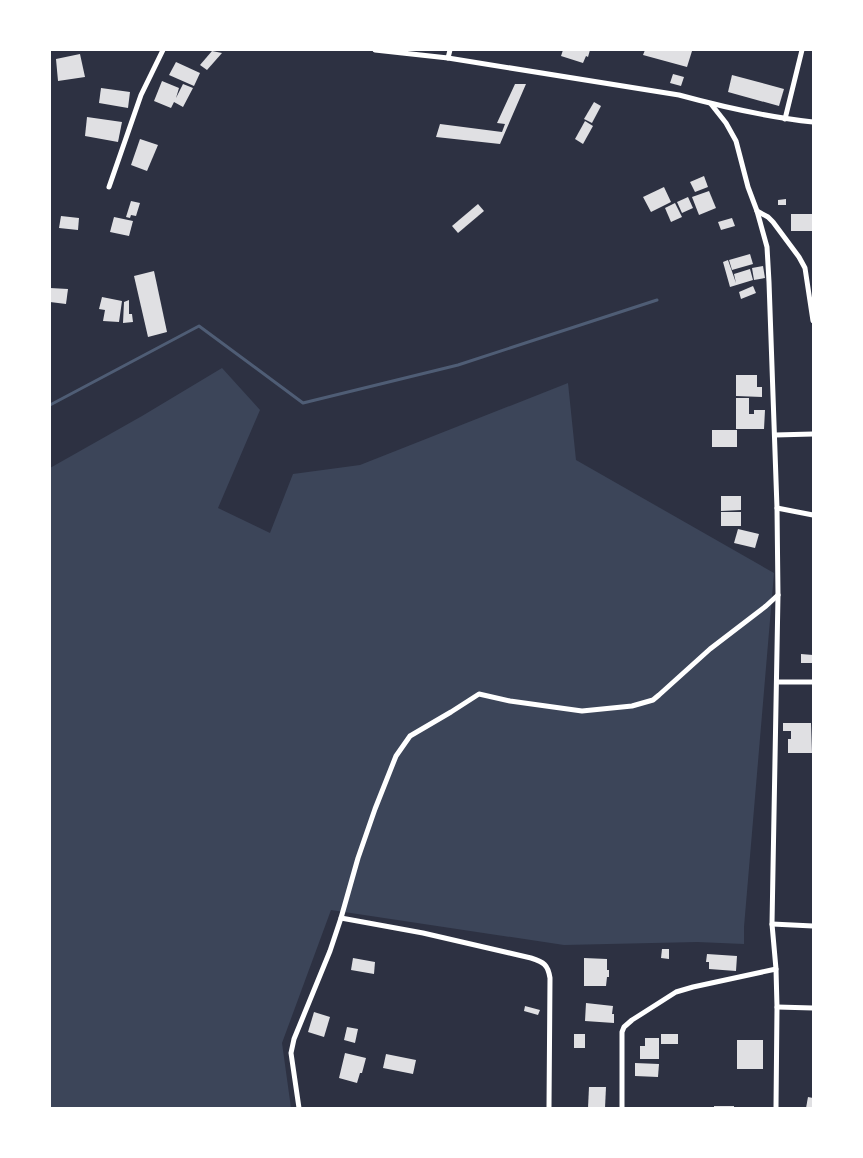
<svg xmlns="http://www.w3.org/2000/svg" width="863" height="1158" font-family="Roboto,sans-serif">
	<rect width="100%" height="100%" fill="#2d3142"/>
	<polygon fill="#3c4559" points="222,368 260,410 218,508 270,533 293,474 360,465 568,383 576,460 774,573 744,927 744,944 697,942 564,945 331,910 282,1043 291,1108 50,1108 50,468 142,416"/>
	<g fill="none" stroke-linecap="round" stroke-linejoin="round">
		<polyline stroke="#4f5d75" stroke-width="3" points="50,405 199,326 303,403 458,365 657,300"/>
	</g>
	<g fill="#e0e0e3">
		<polygon points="563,50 590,50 588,57 586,56 583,63 561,56"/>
		<polygon points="645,50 688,50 692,51 687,67 643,55"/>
		<polygon points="212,51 222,53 207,70 200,65"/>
		<polygon points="80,54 85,77 58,81 56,59"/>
		<polygon points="176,62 200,73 194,86 169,75"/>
		<polygon points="673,74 684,77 681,86 670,83"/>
		<polygon points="732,75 784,89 779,106 728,92"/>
		<polygon points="162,81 179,88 176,98 183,84 193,88 183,107 174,102 171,108 154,101"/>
		<polygon points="515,84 526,84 500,144 436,137 440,124 502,132 505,124 497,123"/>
		<polygon points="101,88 130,92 128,108 99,103"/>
		<polygon points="594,102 601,106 592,123 584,119"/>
		<polygon points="87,117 122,122 118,142 85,136"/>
		<polygon points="585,121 593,126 583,144 575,139"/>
		<polygon points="140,139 158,145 147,171 131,165"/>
		<polygon points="704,176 708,187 695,192 690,182"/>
		<polygon points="664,187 671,202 651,212 643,197"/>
		<polygon points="709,191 716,208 699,215 692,197"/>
		<polygon points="688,197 693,208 682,213 677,202"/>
		<polygon points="786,199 786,205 778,205 778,200"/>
		<polygon points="131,201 140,203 136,216 131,215 130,218 126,217"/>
		<polygon points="675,203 682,217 671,222 665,208"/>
		<polygon points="478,204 484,211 458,233 452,226"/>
		<rect x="791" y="214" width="22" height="17"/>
		<polygon points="61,216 79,218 78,230 59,228"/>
		<polygon points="114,217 133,221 129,236 110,232"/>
		<polygon points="732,218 735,226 721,230 718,222"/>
		<polygon points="750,254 753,264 732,270 729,260"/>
		<polygon points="728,260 736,283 734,274 750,269 753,280 730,287 723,262"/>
		<polygon points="763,266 765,278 754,280 752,268"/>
		<polygon points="154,271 167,332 148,337 134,276"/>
		<polygon points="753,286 756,293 741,299 739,292"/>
		<polygon points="50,288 68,289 66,304 50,302"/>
		<polygon points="102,297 122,301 119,322 103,321 105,310 99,309"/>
		<polygon points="129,300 129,314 132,314 133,322 123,323 124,302"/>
		<polygon points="736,375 757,375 757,387 762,387 762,397 736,396"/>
		<polygon points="736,398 749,398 749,414 754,414 754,410 765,410 764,429 736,429"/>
		<rect x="712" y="430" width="25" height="17"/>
		<polygon points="721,496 741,496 741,510 721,511"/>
		<rect x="721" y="512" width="20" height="14"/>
		<polygon points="738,529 759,534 755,548 734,543"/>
		<polygon points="801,654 813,655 813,663 801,663"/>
		<polygon points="783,723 811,723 812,753 788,753 788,739 791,739 791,731 783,731"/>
		<polygon points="662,949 669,949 669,959 661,958"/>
		<polygon points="707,954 737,956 736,971 709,969 709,962 706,962"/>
		<polygon points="353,958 375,962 374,974 351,970"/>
		<polygon points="584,958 607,959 607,970 609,970 609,977 607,977 606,986 584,986"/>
		<polygon points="586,1003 613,1006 612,1014 614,1014 614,1023 585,1021"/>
		<polygon points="525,1006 540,1010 538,1015 524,1011"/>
		<polygon points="314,1012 330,1017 324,1037 308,1032"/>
		<polygon points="347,1027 358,1029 355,1043 344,1040"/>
		<rect x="574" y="1034" width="11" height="14"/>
		<rect x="661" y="1034" width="17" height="10"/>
		<polygon points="645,1038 659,1038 659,1059 640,1059 640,1046 645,1046"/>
		<rect x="737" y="1040" width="26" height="29"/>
		<polygon points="345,1053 366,1058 362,1073 360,1073 357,1083 339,1078"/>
		<polygon points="386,1054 416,1060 413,1074 383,1068"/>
		<polygon points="635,1063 659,1064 658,1077 635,1076"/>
		<polygon points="589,1087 606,1087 605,1108 588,1108"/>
		<polygon points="808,1097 813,1098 812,1108 806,1108"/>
		<rect x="714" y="1106" width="20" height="2"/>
	</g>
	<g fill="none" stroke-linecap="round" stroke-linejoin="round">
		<g stroke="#fff" stroke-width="5">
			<path d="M375 50 448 58 679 95C723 107 767 117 813 122"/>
			<polyline points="448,58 450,50"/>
			<polyline points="711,104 726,123 736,141 748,187 757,211 767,247 769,282 777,508 778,595 772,924 776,969 777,1007 776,1108"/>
			<polyline points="785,119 802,50"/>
			<polyline points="109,187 141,95 163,50"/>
			<polyline points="757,211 768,217 773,222 799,257 805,268 813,321"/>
			<polyline points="775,435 813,434"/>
			<polyline points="777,508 813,515"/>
			<polyline points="777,682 813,682"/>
			<path d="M341 918 423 933 531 958C544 962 548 965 550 978L549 1108"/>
			<polyline points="772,924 813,926"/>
			<polyline points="777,1007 813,1008"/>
			<polyline points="299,1108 291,1053 294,1039 330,951 341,918 358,858 375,809 396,756 410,736 451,712 479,694 510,701 582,711 632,706 653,700 659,695 710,649 766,606 778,595"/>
			<polyline points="622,1108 622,1032 624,1027 632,1020 676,992 693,987 776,969"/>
		</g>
	</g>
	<rect width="863" height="1158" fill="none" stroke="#ffffff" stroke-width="102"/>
</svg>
